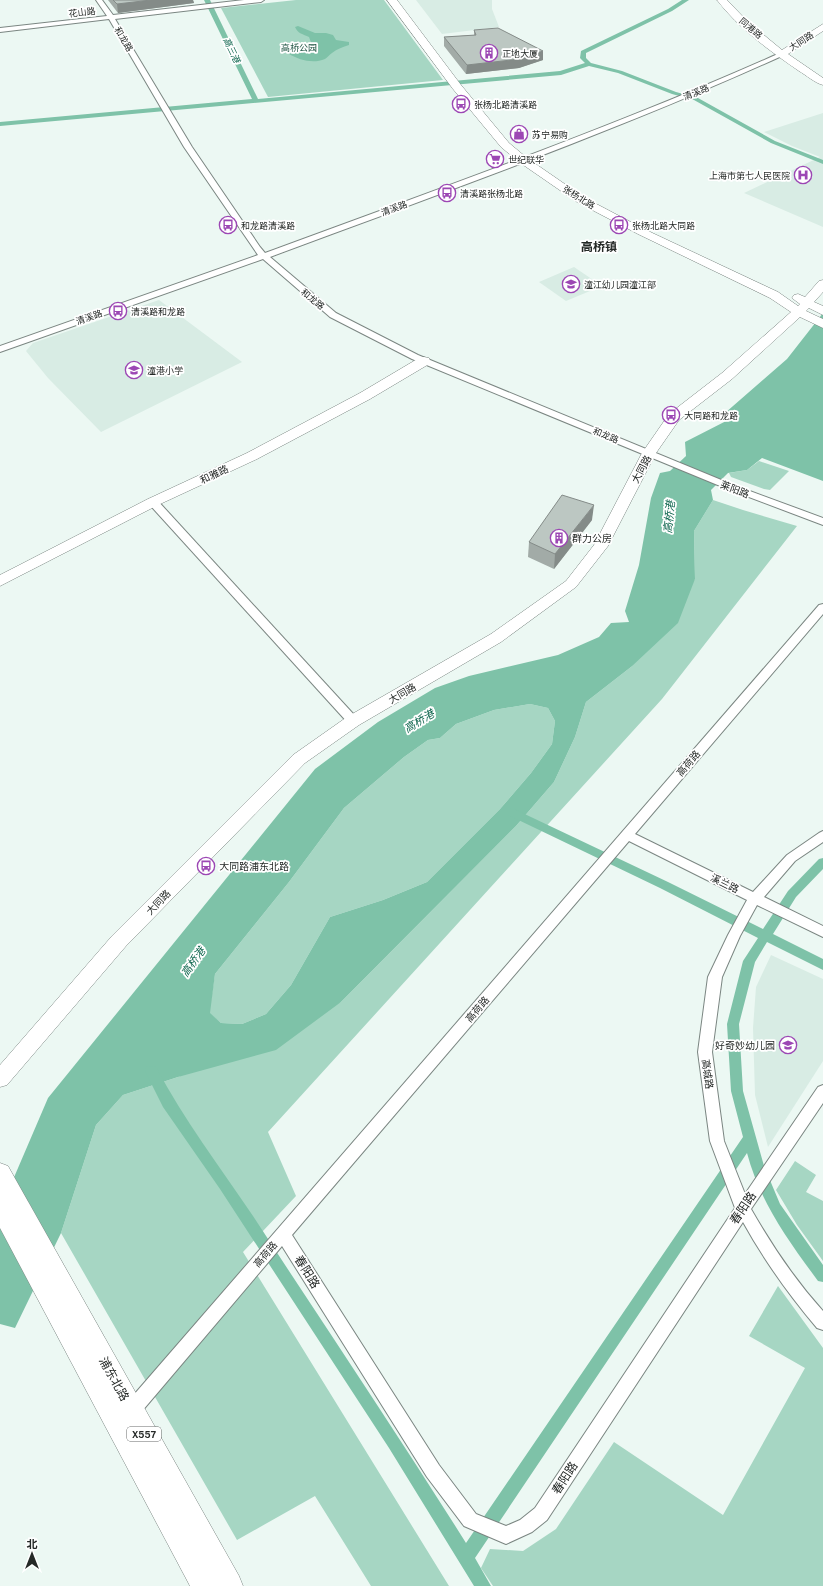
<svg xmlns="http://www.w3.org/2000/svg" width="823" height="1586" font-family="'Public Sans','Noto Sans SC',sans-serif">
	<rect width="100%" height="100%" fill="#ecf8f3"/>
	<g fill="#d8ece4">
		<polygon points="416,0 492,0 492,9 499,27 442,34"/>
		<polygon points="823,113 823,227 744,193 820,157 792,146 764,132"/>
		<polygon points="574,267 602,286 566,301 539,282"/>
		<polygon points="159,300 242,362 101,432 48,378 26,351 33,343"/>
		<polygon points="771,955 823,979 823,1061 768,1147 755,1095 753,1028 756,987"/>
	</g>
	<g fill="#a6d6c3">
		<polygon points="296,0 384,0 443,80 268,97 221,8"/>
		<polygon points="759,461 789,471 770,490 764,489 731,477 729,473 747,470"/>
		<polygon points="713,500 743,510 797,526 662,699 268,1132 296,1196 243,1252 449,1586 371,1586 315,1496 237,1540 61,1233 96,1125 123,1095 178,1077 341,1002 516,826 554,782 575,737 586,702 631,667 695,579 694,531"/>
		<polygon points="530,704 548,708 555,721 552,744 531,773 500,809 427,882 383,900 330,917 291,985 266,1014 242,1024 221,1023 209,1013 215,974 289,882 344,808 404,757 428,740 440,738 456,724 494,710"/>
		<polygon points="795,1161 816,1175 806,1192 823,1201 823,1261 797,1225 776,1190"/>
		<polygon points="778,1286 823,1348 823,1586 493,1586 481,1568 490,1549 523,1551 556,1529 614,1442 723,1515 805,1368 749,1336"/>
	</g>
	<g fill="#7ec2a8" fill-rule="evenodd">
		<path d="M298 26 315 33H326L333 35 336 40 349 42V45C343 47 337 49 332 53 329 55 328 57 325 59 313 64 299 60 289 54 294 48 305 50 312 45L309 37C303 34 298 34 295 27Z"/>
		<path d="M823 313V481L762 458 747 470 728 473 711 490 713 500 694 531 695 579 678 623 631 667 586 702 575 737 554 782 516 826 341 1002 276 1050 178 1077 123 1095 96 1125 61 1233 15 1328 0 1324V1210L48 1098 315 769 378 722 435 688 469 676 558 655 599 637 611 623 629 622 625 611 639 565 651 498 660 473 670 471 686 456 685 442 732 418 725 413 787 359ZM530 704 548 708 555 721 552 744 531 773 500 809 427 882 383 900 330 917 291 985 266 1014 242 1024 221 1023 210 1013 215 974 289 882 344 808 404 757 428 740 440 738 456 724 494 710Z"/>
	</g>
	<g fill="none" stroke-linecap="round" stroke-linejoin="round">
		<g fill="#7ec2a8" fill-rule="evenodd">
			<polygon points="204,0 210,0 258,99 560,71 585,63 580,58 581,51 668,9 682,0 689,0 672,11 586,53 586,58 591,63 622,71 676,92 698,98 775,141 823,160 823,164 771,143 694,100 672,94 618,73 589,66 561,75 0,126 0,122 252,99"/>
			<path d="M512 808 668 882 763 929 788 891 819 859 823 858V869L796 897 773 934 823 959V970L767 942 755 962 739 1024 743 1091 764 1166 780 1204 823 1265V1282L818 1281C788 1240 760 1202 747 1153L475 1558 491 1586H474L389 1448 220 1189 163 1107 145 1071 146 1067 151 1066 156 1067C184 1120 220 1167 253 1216 324 1325 397 1433 466 1543L743 1137 731 1091 727 1024 743 961 758 938 660 888 508 815 506 812 508 809Z"/>
		</g>
		<defs>
			<g id="street">
				<path d="M96 0H102L113 15 244 0H264L261 2 115 19 192 147 260 247 265 253C438 189 612 128 780 53H784V55C617 131 442 193 270 257L336 313 418 355 731 484 823 518V525L725 488 412 359 330 317 263 259 0 352V346L258 255 184 147 109 19 0 32V28L107 16Z"/>
				<polygon points="153,499 157,500 357,718 359,721 357,724 349,724 149,504 148,502"/>
				<path d="M823 604V614L635 834 753 892 787 855 819 833 823 831V842L795 861 764 897 823 926V937L757 905 740 936 722 977 712 1052 724 1141 745 1194 818 1087 823 1085V1103L751 1209C772 1246 795 1280 823 1311V1330L817 1328C789 1295 764 1260 743 1222L547 1520 532 1532 506 1544 464 1526 427 1477 282 1246 137 1417 131 1419 125 1417 123 1411 125 1405 819 605ZM629 841 747 900 728 935 708 977 698 1052 710 1141 735 1208 535 1508 520 1520 506 1526 476 1514 439 1465 292 1235Z"/>
			</g>
			<g id="secondary">
				<polygon points="387,0 397,0 461,85 509,143 527,158 585,198 646,230 778,292 798,306 800,304 792,298 794,295 798,294 805,297 819,281 823,280 823,292 814,302 823,306 823,315 809,308 806,311 823,319 823,328 800,317 732,379 679,420 656,453 608,546 576,587 501,642 359,725 305,763 126,946 7,1085 0,1087 0,1065 112,936 293,755 347,717 491,634 566,581 594,545 642,453 669,414 722,373 791,312 770,298 638,234 577,202 519,162 501,147 453,89"/>
				<path d="M717 0H727L747 21 782 50 823 24V31L788 54 823 78V85C815 83 806 75 799 71 770 51 739 29 717 0Z"/>
				<polygon points="424,357 429,358 430,361 429,364 370,399 257,459 158,505 0,586 0,575 148,499 247,453 360,393 419,358"/>
			</g>
			<polygon id="primary" points="0,1163 8,1166 239,1576 243,1586 190,1586 0,1228"/>
		</defs>
		<use href="#street" stroke="#7b8682" stroke-width="2"/>
		<use href="#secondary" stroke="#7b8682" stroke-width="1"/>
		<use href="#primary" stroke="#7b8682" stroke-width="1"/>
		<use href="#street" fill="#fff" fill-rule="evenodd"/>
		<use href="#secondary" fill="#fff" fill-rule="evenodd"/>
		<use href="#primary" fill="#fff" fill-rule="evenodd"/>
	</g>
	<g fill="#a2aba7">
		<polygon points="108,0 193,0 194,3 118,13"/>
		<polygon points="474,30 543,60 519,68 466,74 444,46 444,37 474,35"/>
		<polygon points="592,520 554,569 528,557 529,542"/>
	</g>
	<g fill="#848b88">
		<polygon points="151,0 193,0 194,3 118,13 117,4"/>
		<polygon points="543,51 543,60 519,68 466,74 467,65"/>
		<polygon points="594,505 592,520 554,569 555,554"/>
	</g>
	<g fill="#bcc7c2" stroke="#848b88">
		<polygon points="113,0 151,0 117,4"/>
		<polygon points="498,28 543,51 520,59 467,65 444,37 476,35 474,30"/>
		<polygon points="562,495 594,505 555,554 529,542"/>
	</g>
	<defs>
		<symbol id="building-ring" viewBox="-11 -11 22 22"><circle r="9.5" fill="#fff" stroke="#9c47b4" stroke-width="1.5"/><path d="M-4-6H4V6H1V3H-1V6H-4ZM-2.5-4.3h1.7v1.8h-1.7ZM.8-4.3h1.7v1.8H.8ZM-2.5-1h1.7V.8h-1.7ZM.8-1h1.7V.8H.8Z" fill="#9c47b4"/></symbol>
		<symbol id="bus-ring" viewBox="-11 -11 22 22"><circle r="9.5" fill="#fff" stroke="#9c47b4" stroke-width="1.5"/><path d="M-5-6H5V4H4V6H2V4H-2V6H-4V4H-5ZM-3.5-4V0h7V-4ZM-3.5 1.2v1.5H-2V1.2ZM2 1.2v1.5H3.5V1.2Z" fill="#9c47b4"/></symbol>
		<symbol id="shop-ring" viewBox="-11 -11 22 22"><circle r="9.5" fill="#fff" stroke="#9c47b4" stroke-width="1.5"/><path d="M-5-2.5h2.3a2.7 3.5 0 0 1 5.4 0H5L5.5 6h-11ZM-1.5-2.5h3a1.5 2.3 0 0 0-3 0Z" fill="#9c47b4"/></symbol>
		<symbol id="supermarket-ring" viewBox="-11 -11 22 22"><circle r="9.5" fill="#fff" stroke="#9c47b4" stroke-width="1.5"/><path d="M-6-5.5h2.5l.6 2H6L4.5 2H-2.5L-4.4-4H-6ZM-1.5 3.2a1.3 1.3 0 1 0 .1 0ZM3 3.2a1.3 1.3 0 1 0 .1 0Z" fill="#9c47b4"/></symbol>
		<symbol id="hospital-ring" viewBox="-11 -11 22 22"><circle r="9.5" fill="#fff" stroke="#9c47b4" stroke-width="1.5"/><path d="M-5-5h3v3.5h4V-5h3V5h-3V1.5h-4V5h-3Z" fill="#9c47b4"/></symbol>
		<symbol id="school-ring" viewBox="-11 -11 22 22"><circle r="9.5" fill="#fff" stroke="#9c47b4" stroke-width="1.5"/><path d="M0-5L7-2L0 1L-7-2ZM-4 1L0 2.5L4 1V4Q0 6-4 4Z" fill="#9c47b4"/></symbol>
	</defs>
	<g fill-rule="evenodd">
		<use href="#building-ring" x="479" y="43" width="20" height="20"/>
		<use href="#bus-ring" x="451" y="94" width="20" height="20"/>
		<use href="#shop-ring" x="509" y="124" width="20" height="20"/>
		<use href="#supermarket-ring" x="485" y="149" width="20" height="20"/>
		<use href="#hospital-ring" x="793" y="165" width="20" height="20"/>
		<use href="#bus-ring" x="437" y="183" width="20" height="20"/>
		<use href="#bus-ring" x="218" y="215" width="20" height="20"/>
		<use href="#bus-ring" x="609" y="215" width="20" height="20"/>
		<use href="#school-ring" x="561" y="274" width="20" height="20"/>
		<use href="#bus-ring" x="108" y="301" width="20" height="20"/>
		<use href="#school-ring" x="124" y="360" width="20" height="20"/>
		<use href="#bus-ring" x="661" y="405" width="20" height="20"/>
		<use href="#building-ring" x="549" y="528" width="20" height="20"/>
		<use href="#bus-ring" x="196" y="856" width="20" height="20"/>
		<use href="#school-ring" x="778" y="1035" width="20" height="20"/>
	</g>
	<g text-anchor="middle" dominant-baseline="central" stroke-width="3.5" stroke-linejoin="round" paint-order="stroke">
		<g font-size="9" fill="#252927" stroke="#fff">
			<text transform="translate(82 12) rotate(-7)">花山路</text>
			<text transform="translate(751 28) rotate(40)">同港路</text>
			<text transform="translate(124 39) rotate(59)">和龙路</text>
			<text transform="translate(801 41) rotate(-33)">大同路</text>
			<text transform="translate(696 92) rotate(-22)">清溪路</text>
			<text transform="translate(579 197) rotate(32)">张杨北路</text>
			<text transform="translate(394 208) rotate(-20)">清溪路</text>
			<text transform="translate(313 299) rotate(39)">和龙路</text>
			<text transform="translate(89 317) rotate(-19)">清溪路</text>
			<text transform="translate(606 435) rotate(22)">和龙路</text>
		</g>
		<g font-size="9" fill="#1e5442" stroke="#fff">
			<text x="299" y="47">高桥公园</text>
		</g>
		<g font-size="9" font-style="italic" fill="#0d654d" stroke="#fff">
			<text transform="translate(232 50) rotate(64)">高三港</text>
		</g>
		<g font-size="9" fill="#252927" stroke="#fff" text-anchor="start">
			<text x="502" y="53">正地大厦</text>
			<text x="474" y="104">张杨北路清溪路</text>
			<text x="532" y="134">苏宁易购</text>
			<text x="508" y="159">世纪联华</text>
			<text x="790" y="175" text-anchor="end">上海市第七人民医院</text>
			<text x="460" y="193">清溪路张杨北路</text>
			<text x="241" y="225">和龙路清溪路</text>
			<text x="632" y="225">张杨北路大同路</text>
			<text x="584" y="284">潼江幼儿园潼江部</text>
			<text x="131" y="311">清溪路和龙路</text>
			<text x="147" y="370">潼港小学</text>
			<text x="684" y="415">大同路和龙路</text>
		</g>
		<rect fill="#fff" stroke="#666968" stroke-width="1" x="127" y="1427" width="34" height="14" rx="3"/>
		<g font-size="9" font-weight="bold" fill="#252927">
			<text x="144" y="1434">X557</text>
		</g>
		<g font-size="10" fill="#252927" stroke="#fff">
			<text transform="translate(641 469) rotate(-62)">大同路</text>
			<text transform="translate(214 474) rotate(-25)">和雅路</text>
			<text transform="translate(735 489) rotate(21)">莱阳路</text>
			<text transform="translate(402 693) rotate(-30)">大同路</text>
			<text transform="translate(688 763) rotate(-49)">高荷路</text>
			<text transform="translate(725 883) rotate(26)">溪兰路</text>
			<text transform="translate(158 902) rotate(-46)">大同路</text>
			<text transform="translate(477 1009) rotate(-49)">高荷路</text>
			<text transform="translate(708 1074) rotate(82)">高城路</text>
			<text transform="translate(265 1254) rotate(-49)">高荷路</text>
		</g>
		<g font-size="10" fill="#252927" stroke="#fff" text-anchor="start">
			<text x="572" y="538">群力公房</text>
			<text x="219" y="866">大同路浦东北路</text>
			<text x="775" y="1045" text-anchor="end">好奇妙幼儿园</text>
		</g>
		<g font-size="11" font-style="italic" fill="#0d654d" stroke="#fff">
			<text transform="translate(669 517) rotate(-84)">高桥港</text>
			<text transform="translate(419 721) rotate(-31)">高桥港</text>
			<text transform="translate(193 962) rotate(-55)">高桥港</text>
		</g>
		<g font-size="12" font-weight="bold" fill="#252927" stroke="#fff">
			<text x="599" y="247">高桥镇</text>
		</g>
		<g font-size="12" fill="#252927" stroke="#fff">
			<text transform="translate(743 1208) rotate(-56)">春阳路</text>
			<text transform="translate(307 1272) rotate(58)">春阳路</text>
			<text transform="translate(114 1379) rotate(61)">浦东北路</text>
			<text transform="translate(565 1478) rotate(-57)">春阳路</text>
		</g>
	</g>
	<g transform="translate(32 1554)" stroke="#ffffff" stroke-width="3" paint-order="stroke">
	<path d="M0-3L7 15L0 10L-7 15Z" fill="#252927"/>
	<text y="-6" font-size="11" font-weight="bold" text-anchor="middle" fill="#252927">北</text>
	</g>
</svg>
